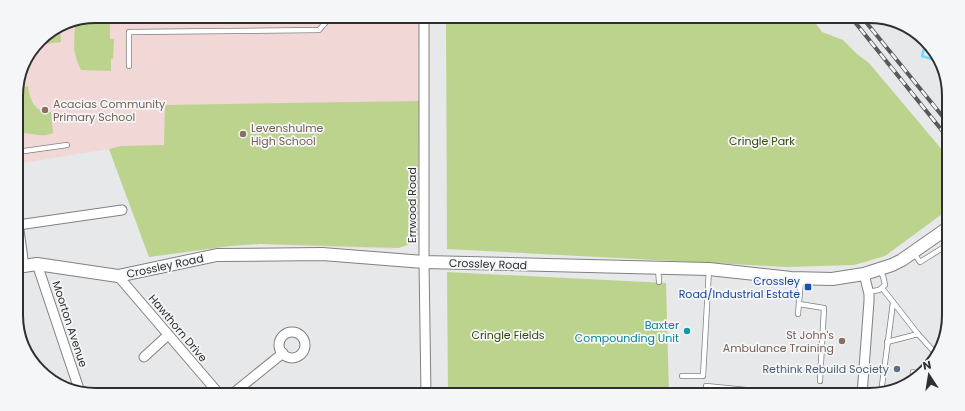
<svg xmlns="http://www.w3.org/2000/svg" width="965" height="411" font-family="Poppins,sans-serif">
	<rect width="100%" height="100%" fill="#e7e8ea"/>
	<polygon fill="#f2d7d7" points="282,16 419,16 418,235 416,240 408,245 393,249 260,244 230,246 149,257 109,149 17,164 16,91 18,82 23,81 22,70 24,60 43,36 66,22 67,24 115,18 115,19"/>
	<g fill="#bcd38d">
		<polygon points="446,16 810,16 822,32 843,40 857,54 869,63 949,158 949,209 885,256 854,265 787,267 447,249"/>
		<polygon points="110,18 110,39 114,39 113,59 111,59 111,71 81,70 77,61 74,49 75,23"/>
		<polygon points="60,26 61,42 36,45 43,36"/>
		<path d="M28 86C30 101 35 113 51 112L53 133C40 139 30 131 16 133V91L17 88Z"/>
		<polygon points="419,101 418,235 412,243 399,248 260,244 230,246 149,257 109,149 121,146 164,145 165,105"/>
		<polygon points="447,272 666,283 669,395 448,395"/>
	</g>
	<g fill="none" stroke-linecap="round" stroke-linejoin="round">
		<polyline stroke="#70defc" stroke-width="2.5" points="926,42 922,56 938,61"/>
		<defs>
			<g id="service">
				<polyline points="129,66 129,32 319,30 326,22 333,18 424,18"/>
				<polyline points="17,152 67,145"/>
				<polyline points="913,252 920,262 949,244"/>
				<polyline points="658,268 659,282"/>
				<polyline points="882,288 918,334 936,354"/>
				<polyline points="868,292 879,290 885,285 883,276 879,270"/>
				<polyline points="799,304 824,308 820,381"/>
				<polyline points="798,314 801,280"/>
				<polyline points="887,342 918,334"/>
				<polyline points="682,376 703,376 709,269"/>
				<polyline points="912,382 913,372 918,376"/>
				<polyline points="706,386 796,395"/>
				<polyline points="881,393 893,303"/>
				<polyline points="721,395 721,388"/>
			</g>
			<g id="minor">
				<polyline points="424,16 424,262 426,395"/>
				<polyline points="17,216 24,266"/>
				<polyline points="18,225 122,210"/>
				<polyline points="37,264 80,392"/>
				<polyline points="118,276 220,395"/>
				<circle cx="292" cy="345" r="13"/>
				<polyline points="144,357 168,335"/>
				<polyline points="231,395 283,353"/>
				<polyline points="862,395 869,301 869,294 864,274"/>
			</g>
			<polyline id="tertiary" points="17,267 37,264 118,276 217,255 322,254 424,262 709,269 791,278 832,279 864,274 892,265 902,260 949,227"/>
		</defs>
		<use href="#service" stroke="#808182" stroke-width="6"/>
		<use href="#minor" stroke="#808182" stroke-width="11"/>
		<use href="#tertiary" stroke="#808182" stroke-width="14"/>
		<use href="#service" stroke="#fff" stroke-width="4.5"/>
		<use href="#minor" stroke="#fff" stroke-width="9"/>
		<use href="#tertiary" stroke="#fff" stroke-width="12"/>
		<defs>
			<g id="rail">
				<polyline points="850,16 948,138"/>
				<polyline points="861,16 948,123"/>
			</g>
		</defs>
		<use href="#rail" stroke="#59595a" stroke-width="4"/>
		<use href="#rail" stroke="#f4f6f7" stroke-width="2.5" stroke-dasharray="8" stroke-linecap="butt"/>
	</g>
	<g fill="#8d6e63" stroke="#f4f6f7" stroke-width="1.5">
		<circle cx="45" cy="110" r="4"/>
		<circle cx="243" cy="134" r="4"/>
		<circle cx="842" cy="341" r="4"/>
	</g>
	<rect fill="#1a4fb4" stroke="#f4f6f7" stroke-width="1.5" x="804" y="283" width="8" height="8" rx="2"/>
	<circle fill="#0f9aa8" stroke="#f4f6f7" stroke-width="1.5" cx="687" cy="331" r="4"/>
	<circle fill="#5c6f8a" stroke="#f4f6f7" stroke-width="1.5" cx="897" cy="369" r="4"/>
	<g text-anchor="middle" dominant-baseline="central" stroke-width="3.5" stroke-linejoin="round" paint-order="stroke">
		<g font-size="11" fill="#785e54" stroke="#f4f6f7" text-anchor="start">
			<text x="53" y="104">Acacias Community<tspan x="53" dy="13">Primary School</tspan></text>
			<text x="251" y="128">Levenshulme<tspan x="251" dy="13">High School</tspan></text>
			<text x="834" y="335" text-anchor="end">St John's<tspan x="834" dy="13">Ambulance Training</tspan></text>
		</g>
		<g font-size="11" fill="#38470b" stroke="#f4f6f7">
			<text x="762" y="141">Cringle Park</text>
			<text x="508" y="335">Cringle Fields</text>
		</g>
		<g font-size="11" fill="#2f2f30" stroke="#f4f6f7">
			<text transform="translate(412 205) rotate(-90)">Errwood Road</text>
			<text transform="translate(488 264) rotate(2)">Crossley Road</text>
			<text transform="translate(165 266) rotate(-12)">Crossley Road</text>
			<text transform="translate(70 324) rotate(72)">Moorton Avenue</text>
			<text transform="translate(178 328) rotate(50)">Hawthorn Drive</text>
		</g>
		<g font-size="11" fill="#164399" stroke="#f4f6f7" text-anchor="end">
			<text x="800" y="281">Crossley<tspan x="800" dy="13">Road/Industrial Estate</tspan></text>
		</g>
		<g font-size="11" fill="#0d838f" stroke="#f4f6f7" text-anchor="end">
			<text x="679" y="325">Baxter<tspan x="679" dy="13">Compounding Unit</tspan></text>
		</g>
		<g font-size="11" fill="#4e5e75" stroke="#f4f6f7" text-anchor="end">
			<text x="889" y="369">Rethink Rebuild Society</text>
		</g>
	</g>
	<path d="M0 0H965V411H0ZM96 23H869A73 73 0 0 1 942 96V315A73 73 0 0 1 869 388H96A73 73 0 0 1 23 315V96A73 73 0 0 1 96 23Z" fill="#f4f6f7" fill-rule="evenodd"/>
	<path fill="none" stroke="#2f2f30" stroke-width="2" d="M96 23H869A73 73 0 0 1 942 96V315A73 73 0 0 1 869 388H96A73 73 0 0 1 23 315V96A73 73 0 0 1 96 23Z"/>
	<g transform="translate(929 375) rotate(348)" stroke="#f4f6f7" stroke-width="3" paint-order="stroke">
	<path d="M0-3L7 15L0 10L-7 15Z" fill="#2f2f30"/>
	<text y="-6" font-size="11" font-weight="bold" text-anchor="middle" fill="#2f2f30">N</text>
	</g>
</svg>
